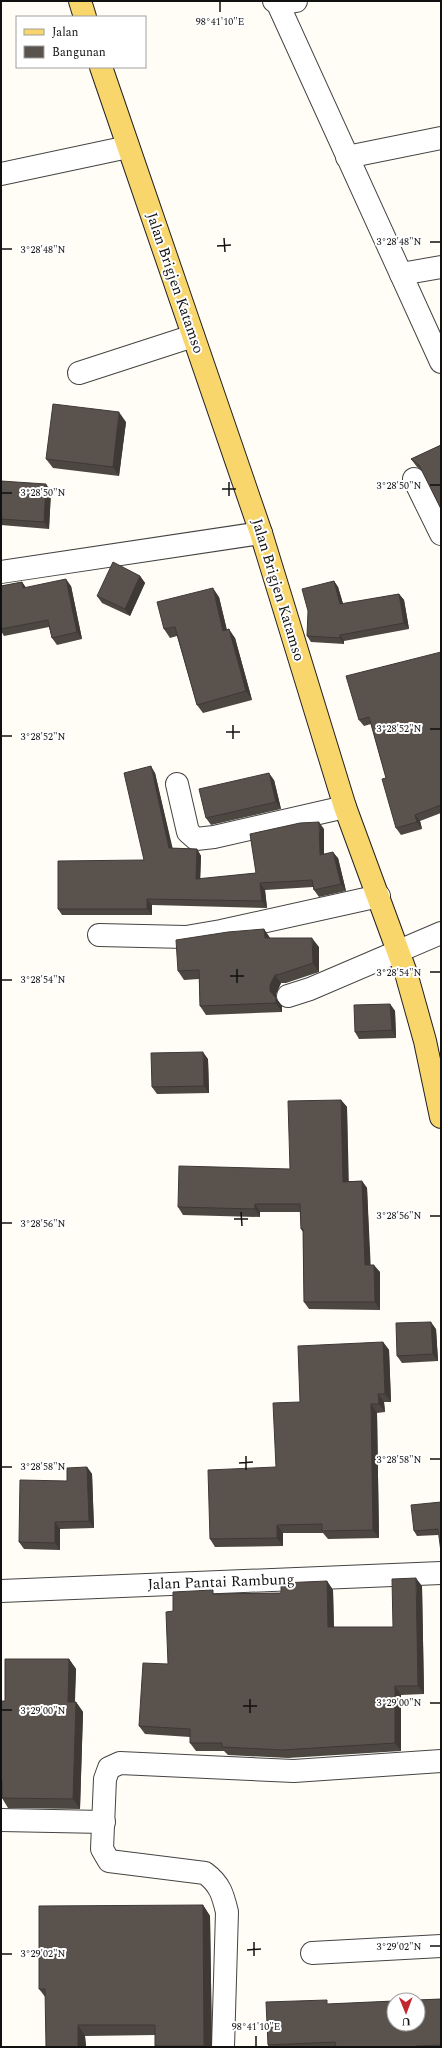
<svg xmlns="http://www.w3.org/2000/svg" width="442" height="2048" font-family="Spectral,serif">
	<rect width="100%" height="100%" fill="#fffdf5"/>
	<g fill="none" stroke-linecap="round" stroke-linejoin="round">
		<defs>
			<g id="street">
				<polyline points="274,1 278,4 441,362"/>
				<polyline points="278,4 296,1"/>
				<polyline points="347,157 441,138"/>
				<polyline points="1,174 128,147"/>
				<polyline points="401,274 441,267"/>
				<polyline points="79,373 193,336"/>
				<polyline points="414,479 441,534"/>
				<polyline points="1,572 261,533"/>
				<polyline points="177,784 188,832 196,839 214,837 345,807"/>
				<polyline points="99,935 186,937 221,931 379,896"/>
				<polyline points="288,996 310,989 441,933"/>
				<polyline points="1,1591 441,1573"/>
				<polyline points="1,1820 104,1822"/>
				<polyline points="312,1953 441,1946"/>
				<path d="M223 2047 227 1912C223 1895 220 1884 205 1873L109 1861 102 1849 105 1779 109 1768 120 1763 294 1771 441 1761"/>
			</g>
			<g id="primary">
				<polyline points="80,1 85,17"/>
				<polyline points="101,67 261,533 345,807 406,973 425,1041 441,1117"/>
			</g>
		</defs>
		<use href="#street" stroke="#444" stroke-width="24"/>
		<use href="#primary" stroke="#222" stroke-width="24"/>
		<use href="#street" stroke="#fff" stroke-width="22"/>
		<use href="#primary" stroke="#f9d66b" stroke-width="22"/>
	</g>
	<g fill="#4d4742">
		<polygon points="126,422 119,476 53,468 46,459"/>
		<polygon points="441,445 422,471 417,467 411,459"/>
		<polygon points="1,481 51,491 49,529 1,525"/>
		<polygon points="140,576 145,583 130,616 102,603 97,596"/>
		<polygon points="334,581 338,587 343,604 399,594 404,600 409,629 344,641 344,644 311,642 307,636"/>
		<polygon points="22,582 26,588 71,586 82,639 57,645 52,638 49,627 4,636 1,631 1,586"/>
		<polygon points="219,597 227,630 235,638 252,700 203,713 197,705 177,636 170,638 164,629"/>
		<polygon points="441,652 441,813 420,821 422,829 401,835 396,828 386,778 371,724 364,726 359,720"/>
		<polygon points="155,773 172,848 197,849 201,856 200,879 256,873 324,829 324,854 338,858 346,891 319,897 314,890 313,887 265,890 267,908 152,905 152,915 62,915 58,909 144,860"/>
		<polygon points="274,780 281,809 211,825 206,818"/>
		<polygon points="264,929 270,938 319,947 319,972 286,983 281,983 276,994 276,998 282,1006 282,1012 206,1015 200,1006 199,979 184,980 178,971"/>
		<polygon points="390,1004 395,1011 396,1038 359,1039 355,1032"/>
		<polygon points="208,1059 209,1093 157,1094 152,1087"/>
		<polygon points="341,1100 347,1107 348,1181 362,1181 367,1188 370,1265 380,1272 380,1310 309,1309 304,1302 303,1232 301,1229 300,1212 260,1212 260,1217 183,1215 178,1207 290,1169"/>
		<polygon points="436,1329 438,1361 402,1363 397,1356"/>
		<polygon points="383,1342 389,1350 391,1402 384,1402 385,1412 377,1413 379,1538 328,1539 323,1533 283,1533 283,1546 215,1547 210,1539 276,1467 300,1402"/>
		<polygon points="87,1467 92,1474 94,1528 60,1529 60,1550 24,1549 19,1542 67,1481"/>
		<polygon points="441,1502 438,1535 417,1536 414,1531"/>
		<polygon points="327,1581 333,1590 334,1627 393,1627 422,1586 424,1694 401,1695 401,1751 288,1758 228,1755 224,1751 196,1751 190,1743 190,1737 145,1734 139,1726 168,1664 173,1611 215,1594 281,1593"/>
		<polygon points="69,1659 76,1669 75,1702 76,1702 83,1712 80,1809 8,1808 2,1798 2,1791 1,1791 1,1701 5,1701"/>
		<polygon points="203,1905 210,1916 212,2047 156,2047 155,2046 155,2035 85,2036 86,2047 46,2047 46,1998 39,1989"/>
		<polygon points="441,1999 441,2047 269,2047 268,2045 330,2004"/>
	</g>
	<g fill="#3f3936">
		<polygon points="119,412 126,422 119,476 113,467"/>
		<polygon points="46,484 51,491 49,529 44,522"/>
		<polygon points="140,576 145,583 130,616 125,609"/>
		<polygon points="66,579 71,586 82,639 77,632"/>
		<polygon points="334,581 338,587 345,610 340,604"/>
		<polygon points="22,582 27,589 23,588"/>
		<polygon points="213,588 219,597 229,640 223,631"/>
		<polygon points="399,594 404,600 409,629 404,623"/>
		<polygon points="229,629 235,638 252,700 246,691"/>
		<polygon points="340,635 344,641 344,644 340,638"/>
		<polygon points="151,766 155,773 174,854 169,848"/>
		<polygon points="269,773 274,780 281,809 276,802"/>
		<polygon points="415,815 420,821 422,829 417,822"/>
		<polygon points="319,822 324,829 324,862 320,855"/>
		<polygon points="197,849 201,856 200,886 196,879"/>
		<polygon points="333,852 338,858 346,891 341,884"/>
		<polygon points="260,883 265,890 267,908 262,901"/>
		<polygon points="147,899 152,905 152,915 147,909"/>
		<polygon points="264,929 270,938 265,938"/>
		<polygon points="312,938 319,947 319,972 313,963"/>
		<polygon points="275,975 281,983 276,994 276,998 282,1006 282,1012 276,1003 270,991 270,985"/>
		<polygon points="390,1004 395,1011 396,1038 392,1030"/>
		<polygon points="203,1052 208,1059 209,1093 204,1086"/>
		<polygon points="341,1100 347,1107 349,1189 343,1182"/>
		<polygon points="362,1181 367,1188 371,1272 365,1265"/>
		<polygon points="255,1204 260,1212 260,1217 255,1209"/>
		<polygon points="374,1265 380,1272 380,1310 375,1302"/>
		<polygon points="431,1322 436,1329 438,1361 433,1354"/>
		<polygon points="383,1342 389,1350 391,1402 385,1394"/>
		<polygon points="378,1394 384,1402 385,1412 379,1404"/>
		<polygon points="371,1404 377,1413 379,1538 373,1530"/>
		<polygon points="87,1467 92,1474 94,1528 89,1521"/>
		<polygon points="55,1522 60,1529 60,1550 55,1543"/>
		<polygon points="277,1525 283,1533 283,1546 277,1538"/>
		<polygon points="416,1578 422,1586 424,1694 418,1686"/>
		<polygon points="327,1581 333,1590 334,1636 328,1627"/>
		<polygon points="69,1659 76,1669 74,1712 68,1702"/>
		<polygon points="395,1686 401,1695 401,1751 395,1743"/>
		<polygon points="76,1702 83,1712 80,1809 73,1799"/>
		<polygon points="203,1905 210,1916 212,2047 205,2047 204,2046"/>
		<polygon points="78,2025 85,2036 86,2047 78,2047"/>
	</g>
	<g fill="#5a524d" stroke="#3f3936">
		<polygon points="53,404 119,412 113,467 46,459"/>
		<polygon points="441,445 441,509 419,465 411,459"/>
		<polygon points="1,481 46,484 44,522 1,519"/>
		<polygon points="113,562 140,576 125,609 97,596"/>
		<polygon points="66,579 77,632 52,638 48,620 1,629 1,586 22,582 23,588"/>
		<polygon points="334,581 340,604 399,594 404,623 340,635 340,638 307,636 308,611 302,589"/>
		<polygon points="213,588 223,631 229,629 246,691 197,705 175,627 164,629 157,602"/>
		<polygon points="441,652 441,805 415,815 417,822 396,828 382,779 386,778 369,717 359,720 346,676"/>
		<polygon points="151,766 169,848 197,849 196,879 256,873 250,834 300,823 319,822 320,855 333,852 341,884 314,890 312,880 260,883 262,901 147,899 147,909 58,909 58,861 144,860 124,773"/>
		<polygon points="269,773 276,802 206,818 199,789"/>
		<polygon points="264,929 265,938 312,938 313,963 280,974 275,975 270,985 270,991 276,998 276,1003 200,1006 199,970 178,971 176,940 228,932"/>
		<polygon points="390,1004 392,1030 355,1032 354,1005"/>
		<polygon points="203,1052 204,1086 152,1087 151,1053"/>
		<polygon points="341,1100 343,1182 362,1181 365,1265 374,1265 375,1302 304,1302 303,1229 301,1229 300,1204 255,1204 255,1209 178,1207 179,1166 290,1169 288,1101"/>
		<polygon points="431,1322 433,1354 397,1356 396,1323"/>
		<polygon points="383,1342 385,1394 378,1394 379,1404 371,1404 373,1530 322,1531 322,1524 277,1525 277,1538 210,1539 208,1470 276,1467 273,1403 300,1402 298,1346"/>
		<polygon points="87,1467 89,1521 55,1522 55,1543 19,1542 20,1480 67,1481 67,1468"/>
		<polygon points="441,1502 441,1552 438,1529 414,1531 411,1505"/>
		<polygon points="416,1578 418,1686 395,1686 395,1743 282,1750 222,1747 222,1743 190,1743 190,1729 139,1726 143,1663 168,1664 166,1612 173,1611 173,1592 213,1590 213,1594 281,1593 281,1583 327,1581 328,1627 393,1627 392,1579"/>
		<polygon points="5,1659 69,1659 68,1702 76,1702 73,1799 2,1798 2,1781 1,1781 1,1701 5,1701"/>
		<polygon points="203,1905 204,2046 155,2046 155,2025 78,2025 78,2047 46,2047 45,1989 39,1989 39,1906"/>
		<polygon points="441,1999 441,2045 416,2046 416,2047 336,2047 335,2042 268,2045 266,2002 327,2000 327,2004 394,2001 394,2024 418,2024 418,2000 417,2000"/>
	</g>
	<path fill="none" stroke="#111" stroke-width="1.5" d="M220 2V12M224 238 225 252M430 242H440M217 246 231 245M2 249H12M229 482V496M430 485H440M222 489H236M2 493H12M233 725V739M430 729H440M226 732H240M2 736H12M237 969V983M430 972H440M230 976H244M2 980H12M241 1212 242 1226M430 1216H440M234 1219H248M2 1223H12M246 1456V1470M430 1459H440M239 1463 253 1462M2 1467H12M250 1699V1713M430 1703H440M243 1706H257M2 1710H12M254 1942V1956M430 1946H440M247 1950 261 1949M2 1954H12M256 2036V2046"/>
	<g text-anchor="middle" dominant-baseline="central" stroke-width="4" stroke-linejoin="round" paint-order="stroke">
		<g font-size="15" fill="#111" stroke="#fff">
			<text transform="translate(175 283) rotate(71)">Jalan Brigjen Katamso</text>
			<text transform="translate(278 590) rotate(73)">Jalan Brigjen Katamso</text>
			<text transform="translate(221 1582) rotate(-2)">Jalan Pantai Rambung</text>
		</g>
	</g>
	<g font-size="10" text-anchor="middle" fill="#111" stroke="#fff" stroke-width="4" stroke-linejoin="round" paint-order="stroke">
		<text x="220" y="25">98°41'10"E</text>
		<text x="399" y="245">3°28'48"N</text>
		<text x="43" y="253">3°28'48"N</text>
		<text x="399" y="489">3°28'50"N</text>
		<text x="43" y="496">3°28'50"N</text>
		<text x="399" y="732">3°28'52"N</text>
		<text x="43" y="740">3°28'52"N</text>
		<text x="399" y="976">3°28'54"N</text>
		<text x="43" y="983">3°28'54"N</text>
		<text x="399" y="1219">3°28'56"N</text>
		<text x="43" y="1227">3°28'56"N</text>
		<text x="399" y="1463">3°28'58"N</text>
		<text x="43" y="1470">3°28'58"N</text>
		<text x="399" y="1706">3°29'00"N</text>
		<text x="43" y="1714">3°29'00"N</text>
		<text x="399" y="1950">3°29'02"N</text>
		<text x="43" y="1957">3°29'02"N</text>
		<text x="256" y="2030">98°41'10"E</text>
	</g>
	<rect width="442" height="2048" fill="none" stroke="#111111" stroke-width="4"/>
	<rect x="16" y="16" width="130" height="52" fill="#ffffff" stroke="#a0a0a0"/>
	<rect x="24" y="29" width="20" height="6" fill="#f9d66b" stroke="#a0a0a0"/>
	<text x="52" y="36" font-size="12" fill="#111111">Jalan</text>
	<rect x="24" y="46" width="20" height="12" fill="#5a524d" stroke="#a0a0a0"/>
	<text x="52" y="56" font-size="12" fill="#111111">Bangunan</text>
	<g transform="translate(406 2012) rotate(179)"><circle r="19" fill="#ffffff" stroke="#a0a0a0"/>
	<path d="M0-3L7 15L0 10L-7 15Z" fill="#c4262e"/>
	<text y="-6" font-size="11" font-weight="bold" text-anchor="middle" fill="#111111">U</text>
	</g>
</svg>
